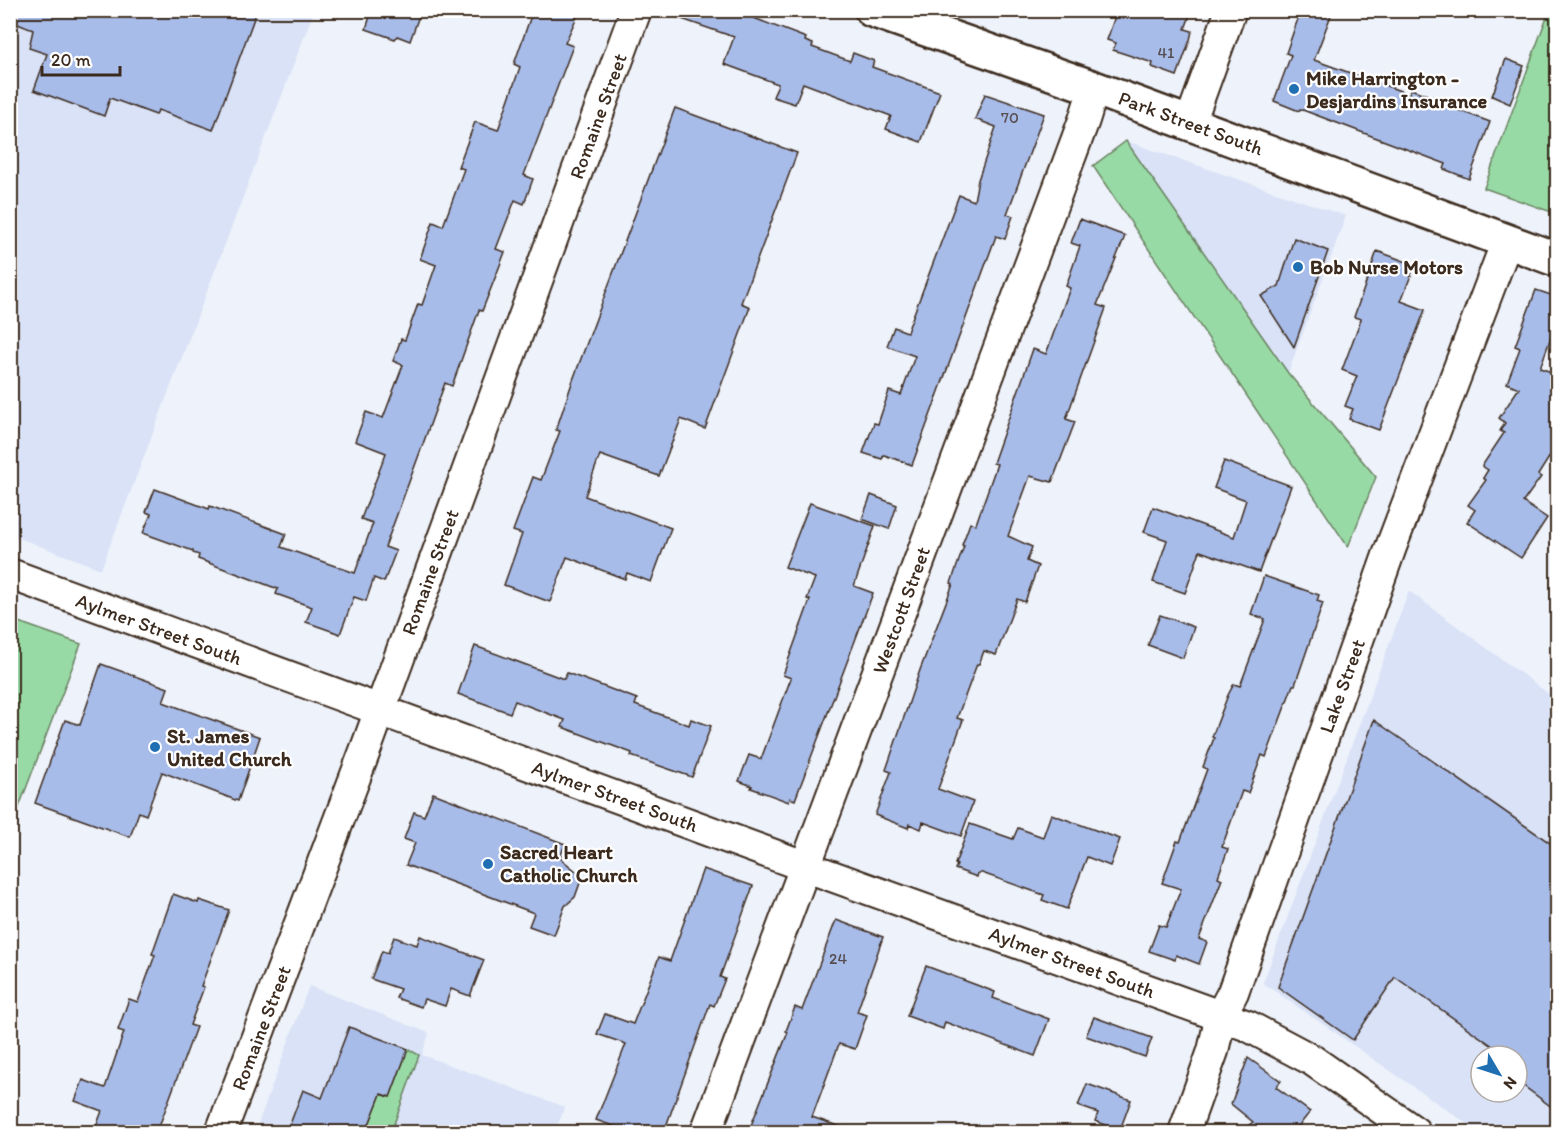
<svg xmlns="http://www.w3.org/2000/svg" width="1568" height="1143" font-family="Itim,sans-serif">
	<rect width="100%" height="100%" fill="#eef2fb"/>
	<filter id="ink" filterUnits="userSpaceOnUse"><feTurbulence type="fractalNoise" baseFrequency=".0167" numOctaves="2"/><feDisplacementMap in="SourceGraphic" scale="12" xChannelSelector="R" yChannelSelector="G"/><feConvolveMatrix kernelMatrix="1 2 1 2 8 2 1 2 1" color-interpolation-filters="sRGB"/></filter>
	<g filter="url(#ink)">
		<g fill="#d9e2f6" fill-rule="evenodd">
			<polygon points="10,11 314,11 101,569 11,535"/>
			<polygon points="1126,141 1346,216 1288,373"/>
			<path d="M1409 591 1557 700V1132H1479L1263 983ZM1481 1056H1517V1092H1481Z"/>
			<polygon points="309,986 429,1033 422,1055 565,1107 555,1132 255,1132"/>
		</g>
		<g fill="#98daa5" stroke="#6a8262" stroke-width="1.5">
			<polygon points="1549,11 1558,11 1557,214 1484,188"/>
			<polygon points="1126,141 1288,373 1376,477 1348,547 1093,166"/>
			<polygon points="10,619 81,644 11,828 10,828"/>
			<polygon points="408,1049 419,1055 391,1132 366,1132 381,1094 390,1097"/>
		</g>
		<g fill="#a8bcea" stroke="#3b2a1e" stroke-width="1.5">
			<polygon points="10,10 257,10 213,130 158,110 156,115 110,98 104,116 34,90 47,54 29,48 33,30 10,21"/>
			<polygon points="372,10 403,10 419,16 410,41 397,36 395,39 366,29"/>
			<polygon points="533,10 580,10 565,43 573,46 524,175 533,179 524,204 515,200 496,249 505,252 497,273 482,311 479,310 452,386 445,383 423,444 385,547 396,551 384,582 374,578 366,601 354,597 340,634 306,622 312,607 276,594 278,589 198,559 199,555 193,553 193,551 143,533 151,514 146,512 155,489 209,509 210,506 286,534 281,547 355,573 373,523 361,519 386,453 355,441 366,412 383,418 403,365 393,361 401,339 405,340 418,304 422,305 436,265 420,259 433,222 443,226 464,169 458,167 475,122 498,130 520,67 514,64"/>
			<polygon points="668,10 733,10 806,38 805,41 813,44 812,47 850,61 853,53 874,61 872,67 940,92 921,142 886,129 891,116 803,83 795,104 773,97 778,84 724,64 734,37 667,14"/>
			<polygon points="1117,10 1126,10 1143,16 1145,10 1192,10 1185,29 1192,31 1190,40 1177,76 1152,67 1153,63 1113,50 1116,43 1107,40"/>
			<polygon points="1301,10 1333,10 1314,60 1409,94 1411,89 1435,98 1434,101 1490,122 1469,179 1444,169 1446,164 1300,109 1299,111 1274,101 1291,55 1286,53"/>
			<polygon points="1506,59 1524,66 1510,104 1492,96"/>
			<polygon points="985,94 1044,114 1007,214 1013,216 1005,239 996,236 912,465 884,455 882,459 863,453 874,423 878,424 889,391 901,395 915,356 887,346 894,327 907,332 959,195 974,201 978,180 996,127 975,119"/>
			<polygon points="675,108 797,153 741,303 750,307 705,429 681,419 659,476 600,455 585,496 671,528 651,582 627,573 625,579 567,557 550,602 504,585 522,534 513,531 533,477 541,480 560,431 556,430 573,380"/>
			<polygon points="1080,219 1125,236 1097,305 1106,308 1066,419 1075,422 1052,482 1030,476 1008,536 1032,547 1027,561 1038,566 1025,602 1017,599 996,655 984,651 979,664 977,664 957,718 963,720 938,789 973,802 961,836 923,822 921,829 909,824 908,828 875,815 891,772 886,770 920,670 953,584 951,583 964,546 962,545 970,523 976,524 997,464 993,463 1033,349 1046,354 1070,288 1066,286 1080,246 1071,243"/>
			<polygon points="1294,238 1328,251 1294,347 1261,296 1279,286"/>
			<polygon points="1377,251 1415,265 1401,301 1425,310 1379,430 1349,419 1353,409 1345,406 1357,376 1342,370 1361,319 1354,317"/>
			<polygon points="1536,290 1557,297 1557,320 1540,368 1557,374 1557,445 1538,475 1541,477 1523,502 1547,518 1521,558 1467,522 1475,510 1468,505 1486,480 1483,478 1488,470 1482,466 1504,433 1500,431 1505,423 1499,418 1519,388 1507,383 1520,348 1515,346"/>
			<polygon points="1224,461 1291,486 1259,572 1200,551 1185,593 1153,582 1167,540 1144,532 1153,507 1234,537 1246,500 1214,488"/>
			<polygon points="871,495 897,505 889,529 862,519"/>
			<polygon points="810,503 875,526 854,586 873,593 795,800 790,798 789,802 751,788 752,786 739,781 749,755 761,759 791,678 783,675 810,600 807,599 815,578 785,567"/>
			<polygon points="1264,576 1319,595 1317,601 1323,603 1295,685 1293,685 1266,757 1262,755 1248,793 1242,791 1222,847 1228,849 1218,877 1222,879 1199,939 1207,942 1199,964 1176,955 1175,960 1149,951 1159,925 1166,927 1181,889 1162,883 1177,841 1180,842 1207,769 1203,767 1214,738 1212,737 1228,695 1234,684 1240,686 1265,619 1251,614"/>
			<polygon points="1160,615 1194,627 1183,658 1148,645"/>
			<polygon points="475,646 564,679 567,673 597,684 637,699 635,705 689,725 691,719 711,726 692,777 631,756 632,753 562,727 565,720 515,701 510,713 458,694"/>
			<polygon points="101,664 168,688 163,702 260,737 238,801 162,772 146,815 139,812 130,837 35,803 65,720 80,725"/>
			<polygon points="1374,720 1557,848 1557,1111 1517,1081 1517,1056 1507,1056 1395,977 1353,1040 1278,987"/>
			<polygon points="433,793 565,844 560,858 577,872 580,883 575,897 565,906 554,935 529,926 534,913 406,865 415,843 404,839 414,812 424,816"/>
			<polygon points="1051,814 1120,839 1110,866 1087,857 1067,909 1042,900 1044,895 982,873 978,873 977,877 955,869 957,865 955,864 970,824 1013,839 1018,828 1043,837"/>
			<polygon points="703,869 753,886 720,977 725,979 714,1006 710,1004 664,1132 630,1132 596,1120 626,1044 597,1034 605,1014 633,1024 659,957 670,961"/>
			<polygon points="173,894 198,903 199,900 229,910 201,986 204,987 190,1025 196,1027 157,1132 94,1132 102,1111 75,1101 83,1080 105,1088 124,1032 118,1030 129,999 138,1002 155,955 152,954"/>
			<polygon points="836,920 883,937 857,1012 867,1015 855,1049 839,1044 812,1117 849,1130 848,1132 761,1132 750,1128 788,1032 786,1031 795,1007 802,1010"/>
			<polygon points="420,936 484,960 470,996 451,989 445,1006 424,999 421,1007 396,998 400,989 371,979 382,951 388,953 394,937 417,945"/>
			<polygon points="926,966 995,992 993,998 1049,1019 1035,1056 945,1022 943,1029 907,1016"/>
			<polygon points="1094,1017 1152,1038 1145,1057 1086,1036"/>
			<polygon points="349,1027 408,1049 390,1097 381,1094 366,1132 287,1132 303,1090 322,1098"/>
			<polygon points="1248,1058 1281,1081 1276,1087 1310,1112 1294,1132 1240,1132 1253,1122 1231,1104"/>
			<polygon points="1087,1084 1131,1100 1120,1130 1095,1121 1098,1113 1078,1106"/>
		</g>
		<g fill="none" stroke-linecap="round" stroke-linejoin="round">
			<defs>
				<g id="street">
					<polyline points="1190,123 1231,10"/>
					<polyline points="10,574 804,866 1248,1026 1312,1060 1415,1132"/>
					<polyline points="221,1132 368,743 636,10"/>
					<polyline points="706,1132 1084,120 1094,88"/>
					<polyline points="1184,1132 1213,1051 1221,1015 1233,992 1391,547 1507,241"/>
				</g>
				<polyline id="secondary" points="872,10 1094,88 1558,260"/>
			</defs>
			<use href="#street" stroke="#3b2a1e" stroke-width="34"/>
			<use href="#secondary" stroke="#3b2a1e" stroke-width="38"/>
			<use href="#street" stroke="#fff" stroke-width="30"/>
			<use href="#secondary" stroke="#fff" stroke-width="33"/>
		</g>
	</g>
	<g fill="#1f6fb2" stroke="#fff" stroke-width="2">
		<circle cx="1294" cy="89" r="6"/>
		<circle cx="1298" cy="267" r="6"/>
		<circle cx="155" cy="747" r="6"/>
		<circle cx="488" cy="864" r="6"/>
	</g>
	<g text-anchor="middle" dominant-baseline="central" stroke-width="4.5" stroke-linejoin="round" paint-order="stroke">
		<g font-size="16" fill="#564e51">
			<text x="1166" y="52">41</text>
			<text x="1010" y="117">70</text>
			<text x="838" y="958">24</text>
		</g>
		<g font-size="20" font-weight="bold" fill="#3b2a1e" stroke="#fff" text-anchor="start">
			<text x="1306" y="78">Mike Harrington -<tspan x="1306" dy="23">Desjardins Insurance</tspan></text>
			<text x="1310" y="267">Bob Nurse Motors</text>
			<text x="167" y="736">St. James<tspan x="167" dy="23">United Church</tspan></text>
			<text x="500" y="852">Sacred Heart<tspan x="500" dy="23">Catholic Church</tspan></text>
		</g>
		<g font-size="20" fill="#3b2a1e" stroke="#fff">
			<text transform="translate(598 116) rotate(-70)">Romaine Street</text>
			<text transform="translate(1191 123) rotate(20)">Park Street South</text>
			<text transform="translate(430 572) rotate(-70)">Romaine Street</text>
			<text transform="translate(901 610) rotate(-70)">Westcott Street</text>
			<text transform="translate(159 629) rotate(20)">Aylmer Street South</text>
			<text transform="translate(1342 686) rotate(-70)">Lake Street</text>
			<text transform="translate(615 796) rotate(20)">Aylmer Street South</text>
			<text transform="translate(1072 962) rotate(20)">Aylmer Street South</text>
			<text transform="translate(261 1028) rotate(-69)">Romaine Street</text>
		</g>
	</g>
	<rect width="1568" height="1143" fill="none" stroke="#fff" stroke-width="36"/>
	<rect x="18" y="18" width="1532" height="1107" fill="none" stroke="#3b2a1e" stroke-width="2" filter="url(#ink)"/>
	<g transform="translate(1499 1074) rotate(129)"><circle r="28" fill="#ffffff" stroke="#b1aaa5" stroke-width="1.5"/>
	<path d="M0-4.5L10 22L0 15L-10 22Z" fill="#1f6fb2"/>
	<text y="-9" font-size="16" font-weight="bold" text-anchor="middle" fill="#3b2a1e">N</text>
	</g>
	<path d="M42 66v9h78v-9" fill="none" stroke="#3b2a1e" stroke-width="3"/>
	<text x="51" y="66" font-size="18" fill="#3b2a1e" stroke="#ffffff" stroke-width="4.5" paint-order="stroke">20 m</text>
</svg>
